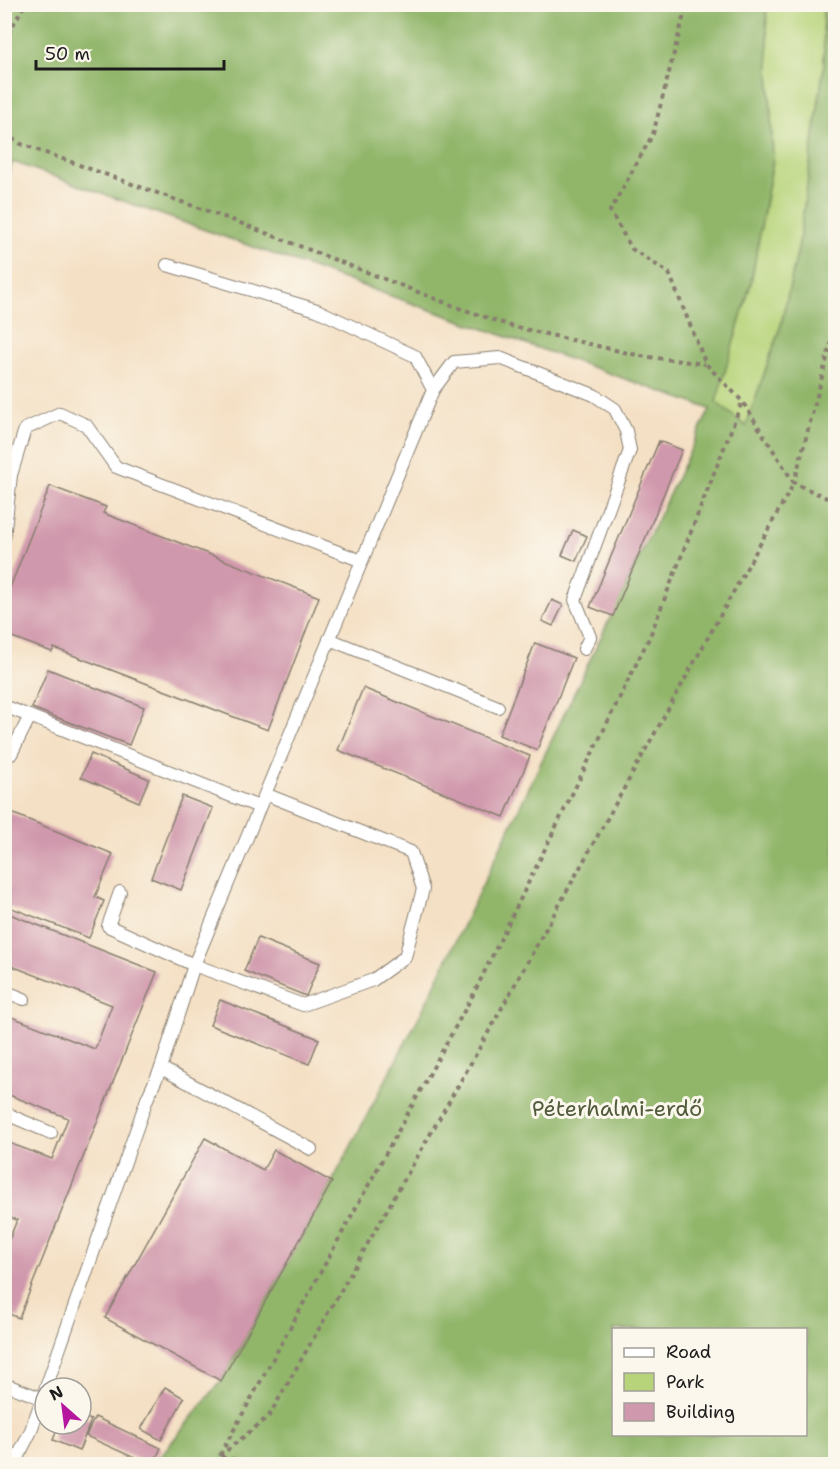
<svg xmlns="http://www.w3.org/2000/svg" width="840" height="1469" font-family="'Shantell Sans',sans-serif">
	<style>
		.green { fill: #b7d47a; stroke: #6a784b; stroke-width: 1.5 }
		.forest { fill: #91b66a; stroke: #566943; stroke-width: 1.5; fill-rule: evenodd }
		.building { fill: #d098ac }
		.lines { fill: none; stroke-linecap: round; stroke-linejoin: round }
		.service-casing { stroke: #887e70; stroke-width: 14 }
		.tertiary-casing { stroke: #887e70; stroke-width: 32 }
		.path { stroke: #887e70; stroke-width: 4; stroke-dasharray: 4.5 4.5; stroke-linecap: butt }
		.service { stroke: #fff; stroke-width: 12 }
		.tertiary { stroke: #fff; stroke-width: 30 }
		.labels { text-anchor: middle; stroke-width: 6; stroke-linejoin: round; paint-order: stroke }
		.park-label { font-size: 22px; fill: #525c3d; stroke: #fbf7ec }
	</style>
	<rect width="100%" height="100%" fill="#fbf7ec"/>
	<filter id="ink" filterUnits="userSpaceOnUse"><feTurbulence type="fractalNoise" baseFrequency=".0167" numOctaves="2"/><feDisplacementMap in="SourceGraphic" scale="12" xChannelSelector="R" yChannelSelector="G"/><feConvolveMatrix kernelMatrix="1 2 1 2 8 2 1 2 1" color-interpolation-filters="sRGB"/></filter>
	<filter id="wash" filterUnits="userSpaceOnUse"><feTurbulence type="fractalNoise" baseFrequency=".008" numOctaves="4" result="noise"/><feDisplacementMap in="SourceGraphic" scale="24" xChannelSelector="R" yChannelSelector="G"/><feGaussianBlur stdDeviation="1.35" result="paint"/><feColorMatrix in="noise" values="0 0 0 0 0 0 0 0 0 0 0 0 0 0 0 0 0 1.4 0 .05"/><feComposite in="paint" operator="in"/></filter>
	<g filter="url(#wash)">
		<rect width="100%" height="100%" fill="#f4e0c4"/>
		<!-- green -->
		<path class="green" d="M766,5H823L824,65L798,249L781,325L746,426L715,402L751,283L773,160Z"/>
		<!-- forest -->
		<path class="forest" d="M5,5H766L773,160L751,283L716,402L746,426L781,325L798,249L824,65L823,5H835V1464H154L221,1381L332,1182L424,1007L710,409L13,162L5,181ZM614,1330H806V1434H614Z"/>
		<g id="blocks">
			<!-- building -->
			<path class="building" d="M659,441L682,450L613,616L590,607Z
				M50,486L106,507L103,513L319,597L268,730L54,648L52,652L4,634V603Z
				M573,530L587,536L576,561L562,555Z
				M552,600L563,605L553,626L542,621Z
				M535,643L574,658L537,750L499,735Z
				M48,669L144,707L129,745L32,708Z
				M363,688L530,756L504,817L338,750Z
				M91,754L149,779L139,802L81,777Z
				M182,796L213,808L181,890L151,878Z
				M4,810L113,854L95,897L104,901L89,938L4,905Z
				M7,913L157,972L19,1318L4,1312V1252L17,1220L4,1215V1141L52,1159L68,1118L4,1093V1014L95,1049L112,1005L4,963V919Z
				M258,938L320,963L306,996L244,971Z
				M220,1000L319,1039L309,1064L210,1025Z
				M205,1138L263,1170L274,1150L332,1182L221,1381L105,1318Z
				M165,1387L184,1398L161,1440L141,1429Z
				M81,1416L91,1420L79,1451L53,1440L59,1424H81Z
				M95,1417L161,1448L153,1464H148L86,1436Z"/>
		</g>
	</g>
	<g filter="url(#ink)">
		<use href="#blocks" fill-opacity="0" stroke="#887e70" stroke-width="1.5"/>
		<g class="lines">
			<!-- service casing -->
			<g class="service-casing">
				<path id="service" d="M167,265L317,310L415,356L433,390
					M4,538L11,475L25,429L60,413L86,425L116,467L362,561
					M329,639L498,707
					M4,706L259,807
					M4,756L11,754L30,716
					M120,892L108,926L194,965L303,1005L373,980L405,957L423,889L411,852L265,794
					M4,991L24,999
					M161,1068L311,1149
					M4,1113L51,1133
					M4,1384L41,1398
					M14,1464L30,1433L147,1099L161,1068L194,965L433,390L454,362L500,358L594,395L615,409L626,431L630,450L575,600L590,637L584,649"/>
			</g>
			<!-- tertiary casing -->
			<g class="tertiary-casing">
				<path id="tertiary" d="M4,1462L10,1464"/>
			</g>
			<!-- path -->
			<path class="path" d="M4,41L25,4
				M4,134L21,144L235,221L459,308L511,326L641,356L705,364
				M836,314L832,339L794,483L836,502
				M215,1464L219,1457L269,1416L479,1049L794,483L742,401L706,364L669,273L632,249L610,211L653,134L686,7L682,4
				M252,1464L239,1460L219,1457L474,993L650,636L742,402"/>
			<!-- service -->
			<use href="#service" class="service"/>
			<!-- tertiary -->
			<use href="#tertiary" class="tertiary"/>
		</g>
	</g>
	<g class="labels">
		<!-- park labels -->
		<g class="park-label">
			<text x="617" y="1116">Péterhalmi-erdő</text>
		</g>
	</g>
	<!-- margin -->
	<rect width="840" height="1469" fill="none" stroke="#fbf7ec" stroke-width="24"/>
	<!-- legend -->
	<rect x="612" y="1328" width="195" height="108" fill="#fbf7ec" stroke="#a29f99" stroke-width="1.5"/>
	<rect x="624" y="1348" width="30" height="9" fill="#ffffff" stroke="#a29f99" stroke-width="1.5"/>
	<text x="666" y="1358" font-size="18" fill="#1c1c1c">Road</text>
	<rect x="624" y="1373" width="30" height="18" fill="#b7d47a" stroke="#a29f99" stroke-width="1.5"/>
	<text x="666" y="1388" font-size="18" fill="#1c1c1c">Park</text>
	<rect x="624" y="1403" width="30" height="18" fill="#d098ac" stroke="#a29f99" stroke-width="1.5"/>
	<text x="666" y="1418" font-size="18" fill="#1c1c1c">Building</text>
	<!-- north arrow -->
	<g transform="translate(63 1406) rotate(332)"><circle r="28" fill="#fbf7ec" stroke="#a29f99" stroke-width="1.5"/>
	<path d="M0-4.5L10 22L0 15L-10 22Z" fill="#b5179e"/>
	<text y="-9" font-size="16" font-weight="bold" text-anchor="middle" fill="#1c1c1c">N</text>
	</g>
	<!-- scale -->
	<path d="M36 60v9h188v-9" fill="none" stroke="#1c1c1c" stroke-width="3"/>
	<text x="45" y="60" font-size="18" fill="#1c1c1c" stroke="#fbf7ec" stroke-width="4.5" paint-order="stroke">50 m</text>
</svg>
